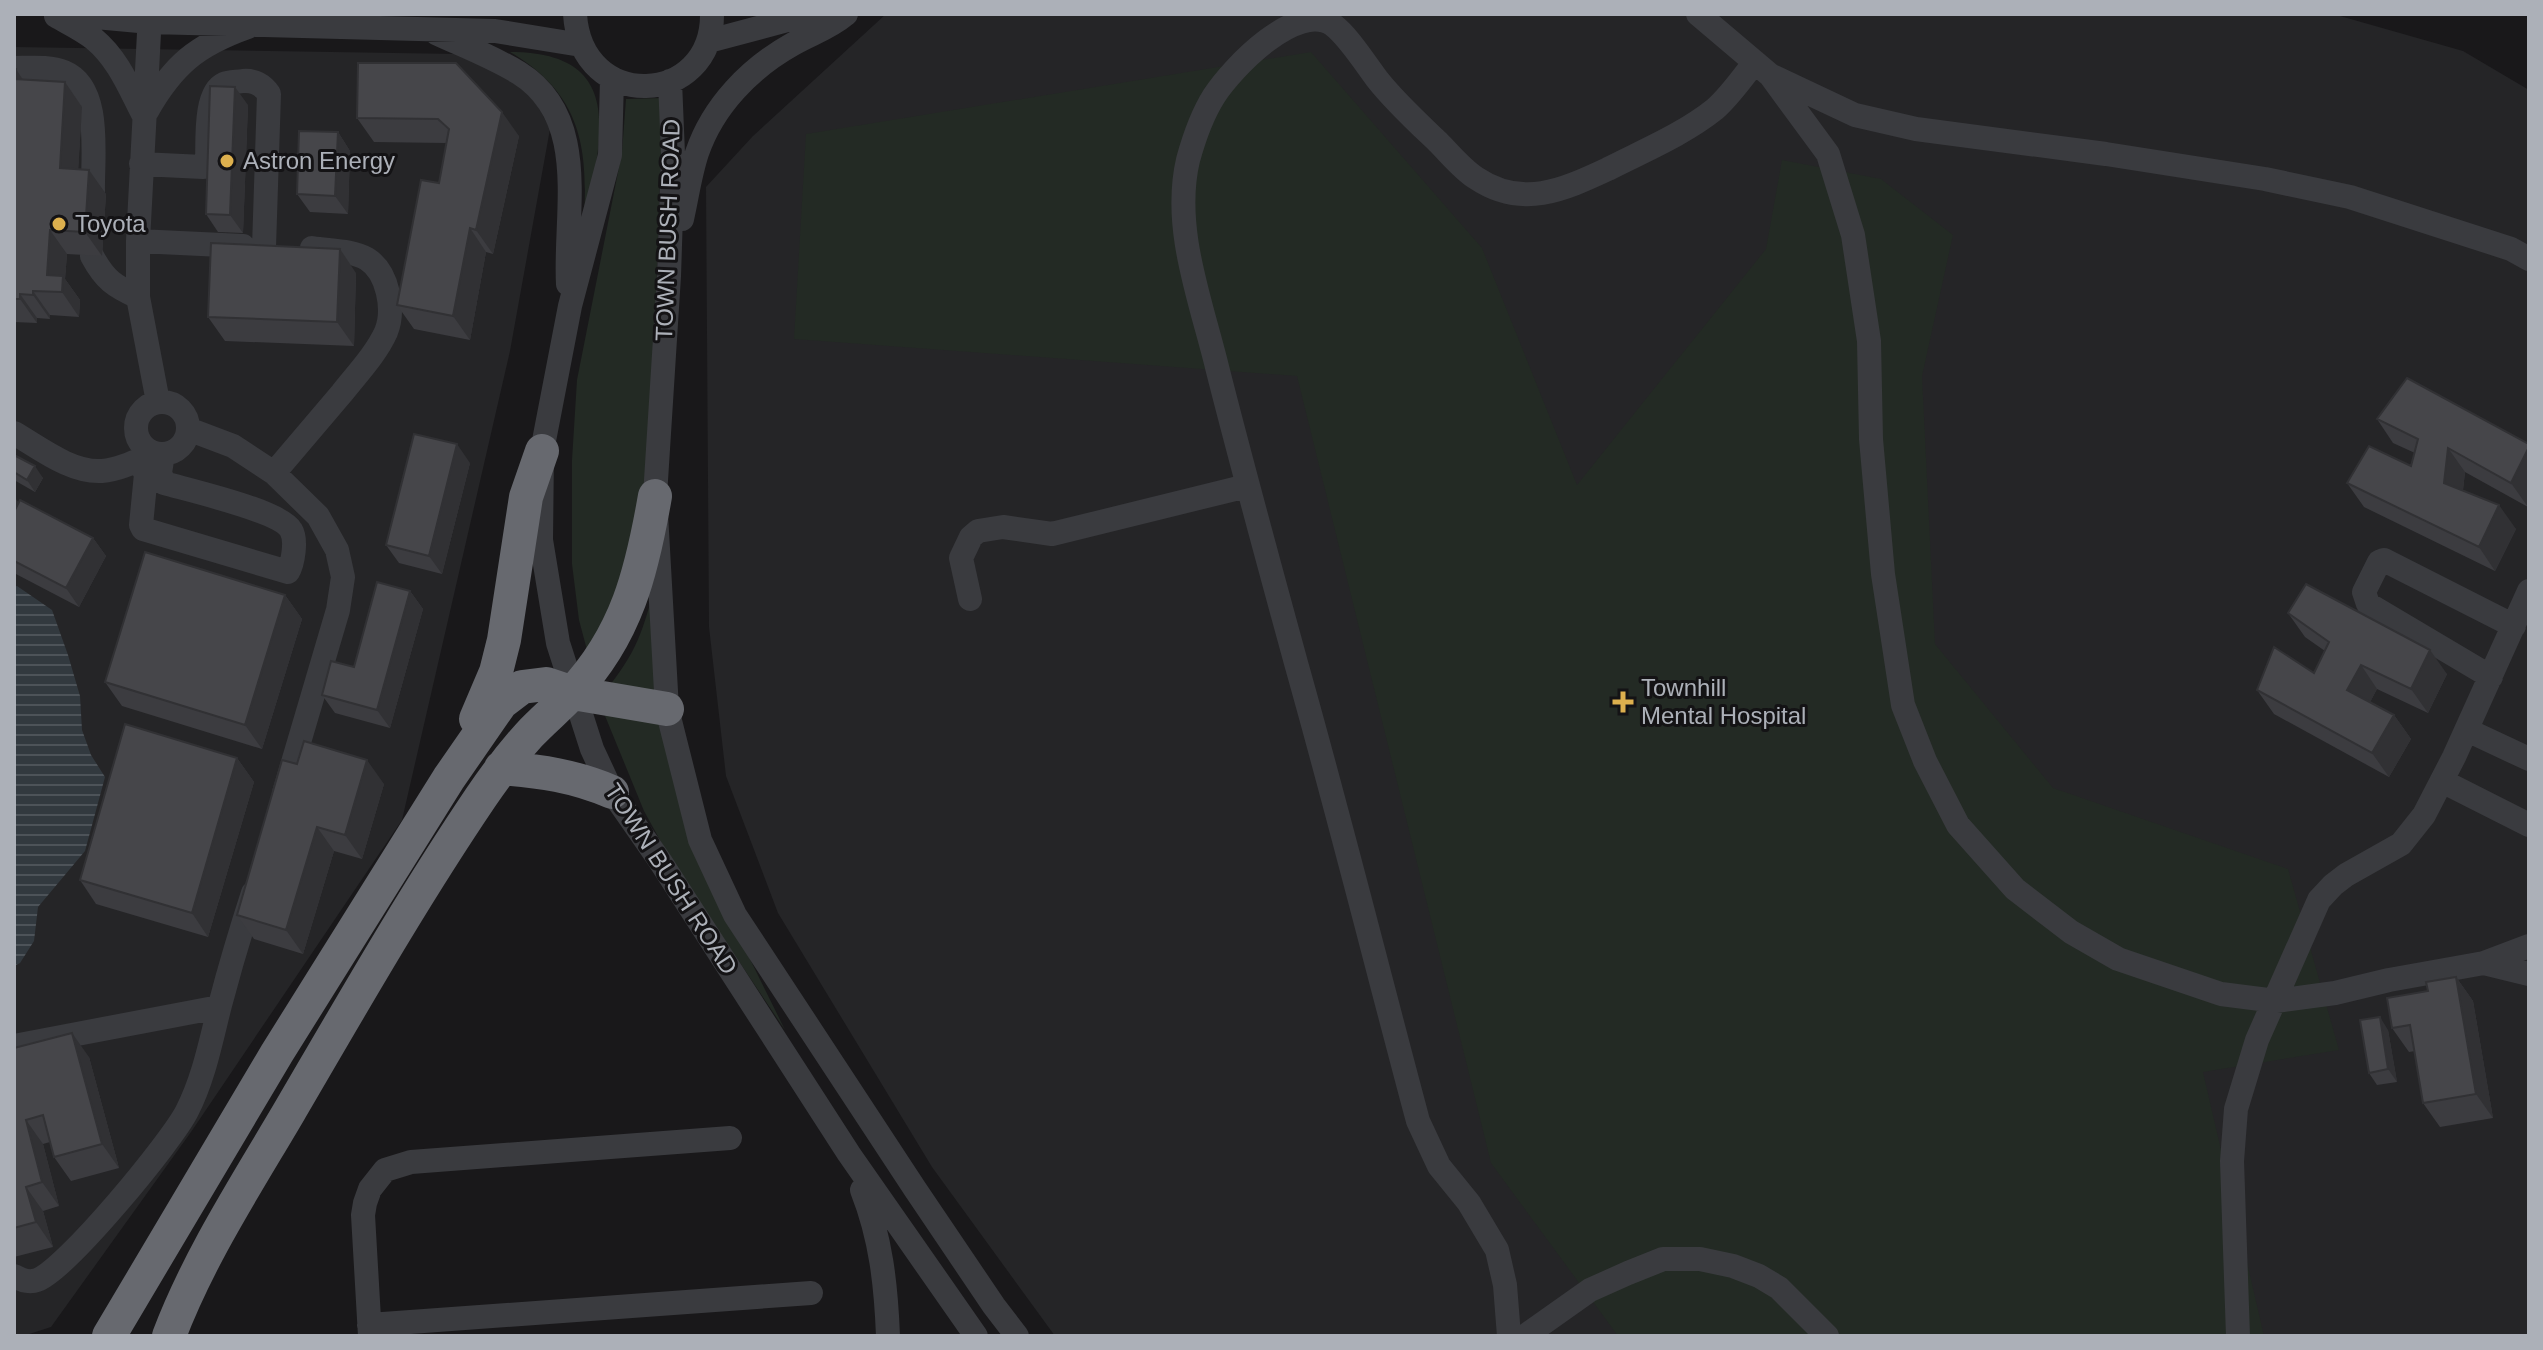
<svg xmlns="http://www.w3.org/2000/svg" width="2543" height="1350" font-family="Arial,sans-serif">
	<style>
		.built { fill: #252527 }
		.grass { fill: #232a24 }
		.water { fill: url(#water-rules) }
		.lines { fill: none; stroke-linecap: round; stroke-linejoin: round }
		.minor { stroke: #3a3b3f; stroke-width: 24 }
		.highway { stroke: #67696f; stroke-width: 34 }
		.wall { fill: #3c3c40 }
		.shaded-wall { fill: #313134 }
		.building { fill: #46464a; stroke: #313134; stroke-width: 2 }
		.poi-dot { fill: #ddb04e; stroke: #141315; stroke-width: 3 }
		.labels { text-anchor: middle; stroke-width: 6; stroke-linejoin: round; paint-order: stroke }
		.poi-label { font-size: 24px; fill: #acb0b8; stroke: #141315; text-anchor: start }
		.street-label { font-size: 24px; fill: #acb0b8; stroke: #141315 }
	</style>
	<defs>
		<pattern id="water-rules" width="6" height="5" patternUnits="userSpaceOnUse" patternTransform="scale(2)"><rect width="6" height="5" fill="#32393f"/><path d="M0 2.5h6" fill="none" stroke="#4d5359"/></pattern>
	</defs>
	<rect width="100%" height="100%" fill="#19181a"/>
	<!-- built -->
	<path class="built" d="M886,14H2333L2463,51L2529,90V1336H1055L932,1167L778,913L726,776L709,627L706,187L753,136Z
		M14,47L458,54L504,74L535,100L550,129L510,351L402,820L191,1132L51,1327L23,1336H14Z"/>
	<!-- grass -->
	<path class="grass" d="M510,52C635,52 597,150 583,233C589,153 585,96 510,52Z
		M1311,52L1482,248L1577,485L1766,249L1782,160L1881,179L1953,235L1922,376L1935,644L2053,788L2288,869L2339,1050L2203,1072L2264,1336H1618L1491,1163L1297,376L794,339L806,134Z
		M663,98L657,265L655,403L643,556L591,665L579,620L572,564V460L577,380L622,152L626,99Z
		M657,577L661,691L610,685C640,647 645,623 657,577Z
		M601,706L657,717L748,955L785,1030L671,860L644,811Z"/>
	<!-- water -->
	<path class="water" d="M17,586L52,610L68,655L80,696L82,730L91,755L105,777L85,851L38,907L34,941L20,963L14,966V587Z"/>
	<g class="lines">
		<!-- minor -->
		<path class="minor" d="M63,14L150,22L495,31L581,45
			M150,14L138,241V297L158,402
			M575,14C581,113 713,107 712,14
			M1698,14L1770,75L1855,115L1916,129L2106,154L2265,179L2350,197L2511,249L2529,259
			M56,16C68,23 83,30 94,39C118,59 129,87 143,114
			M436,33C464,46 493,57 519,73C591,118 564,214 568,284
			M709,41L810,14
			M14,68C29,68 50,66 64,72C103,88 92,158 93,193
			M1770,75L1828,154L1853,235L1869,341L1871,439L1883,574L1903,705L1925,761L1958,825L2015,889L2071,932L2118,959L2221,994L2276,1001L2335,993L2389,980L2484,963L2529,974
			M612,79L610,155L570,306L542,451L541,540L558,643L592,749L612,792L660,861L849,1154L976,1336
			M670,81L673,154L669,276L655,496L667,709L700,840L735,915L915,1189L994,1306L1017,1336
			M147,111C173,65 197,45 248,27
			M141,164L203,167L207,162C208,142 204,93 224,84C229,82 237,82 243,81C254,80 263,85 269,94L264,247
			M682,219C687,197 690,174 697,153C713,106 750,68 793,44C812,33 828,29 846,14
			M138,241L243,246
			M92,256C105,280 114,286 138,297
			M136 428a26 26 0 1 1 52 0a26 26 0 1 1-52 0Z
			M188,429L233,446L274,473L318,516L337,550L343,577L338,610L284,793
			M14,433C40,448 71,473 102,471C119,470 136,461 151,454
			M138,460L146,474L141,525L143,529L288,572C293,563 297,540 291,530C281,511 188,490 164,483L160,473L163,454
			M274,473C297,446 319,420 342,393C357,374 376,354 386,332C395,310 388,272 367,259C351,250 330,251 312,248
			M970,599L961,558L971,537L978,531L1003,527L1052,534L1247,486
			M2491,677L2368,604L2364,592L2379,562L2384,560L2514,626
			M2467,730L2529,759
			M2442,781L2529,825
			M2484,963L2529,946
			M14,1046L219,1007
			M862,1190C881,1238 886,1285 888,1336
			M14,1276C21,1280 29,1283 37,1280C66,1270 172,1141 187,1111C204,1078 211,1040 220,1005C230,967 241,930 253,893
			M369,1325L811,1293
			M370,1336L363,1215L365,1203L370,1189L385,1170L411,1162L730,1138
			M1509,1336L1505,1285L1497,1250L1469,1203L1439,1166L1418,1121C1377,968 1339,815 1296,663C1269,564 1242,466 1217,367C1201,301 1172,228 1188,160C1194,138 1202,115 1214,96C1232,68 1297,0 1333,25C1348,36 1365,63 1377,79C1395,102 1417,122 1438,142C1450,154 1462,169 1476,178C1522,209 1563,190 1608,169C1643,151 1684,134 1715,109C1730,96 1742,78 1755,62
			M1525,1336L1590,1290L1628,1273L1663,1259H1700L1733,1266L1759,1276L1779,1288L1827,1336
			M2238,1336L2232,1161L2236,1109L2257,1040L2319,900L2333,885L2346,875L2401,844L2424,815L2454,757L2529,591"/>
		<!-- highway -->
		<path class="highway" d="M476,719L496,672L504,640L526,497L542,451
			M501,768C540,771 575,776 612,792
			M109,1336L277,1053L449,778L501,703L522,687L546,684L573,693L667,709
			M169,1336C199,1257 246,1185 289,1112C351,1006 412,899 481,797C496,775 511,755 529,735C543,720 558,708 572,693C627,635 642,571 655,496"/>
	</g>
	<!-- wall -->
	<path class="wall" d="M358,63L519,136L493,254L486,252L470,340L414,329L397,305L439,183L446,143L374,142L357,118Z
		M14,69L23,80L65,82L82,107L78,169L106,194L102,256L67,254L65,279L80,300L79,317L50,315V319L37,318V323L14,322Z
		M248,105L243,233L218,232L206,214Z
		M338,132L350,151L348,214L310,212L297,194Z
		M356,273L354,346L225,341L208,317Z
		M2377,419L2529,444L2528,507L2465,472L2463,490L2516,529L2495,571L2364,507L2347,483L2411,466L2415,453L2393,443Z
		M14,455L43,478L35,492L14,480Z
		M470,463L442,574L399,563L386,545Z
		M14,498L19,503L93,538L106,556L79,607L14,573Z
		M410,591L423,609L390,728L335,713L322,695L354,667Z
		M285,595L302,619L262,749L122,706L105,682Z
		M2288,613L2447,674L2428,713L2377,689L2370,702L2394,715L2411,739L2389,777L2274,714L2257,690L2314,673L2325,651L2305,637Z
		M237,758L254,782L208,937L96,904L80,880Z
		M297,764L384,784L362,859L334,851L303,954L254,939L237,915Z
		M2456,977L2473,1001L2493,1118L2440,1127L2423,1103L2415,1051L2409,1052L2392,1028L2428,991Z
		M2388,1030L2397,1082L2377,1085L2369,1073Z
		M14,1048L89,1057L119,1168L71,1181L54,1157L50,1142L43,1144L59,1206L43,1211L53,1247L14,1257Z"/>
	<!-- shaded-wall -->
	<path class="shaded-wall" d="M16,69L32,94L15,79Z
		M65,82L82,107L77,192L60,168Z
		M235,87L248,105L243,233L230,215Z
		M502,112L519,136L493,254L476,230Z
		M338,132L350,151L348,214L335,196Z
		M89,170L106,194L102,256L85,232Z
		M470,228L486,252L470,340L453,316Z
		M50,230L67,254L65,279L80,300L79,317L62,292L47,275Z
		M340,249L356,273L354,346L337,322Z
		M33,291L50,315V319L33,295Z
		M20,294L37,318V323L20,299Z
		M457,444L470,463L442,574L429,556Z
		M2529,447V505L2528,507L2511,483Z
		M2448,448L2465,472L2461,507L2444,483Z
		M35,466L43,478L35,492L27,480Z
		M16,499L24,511L14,527V503Z
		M2499,505L2516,529L2495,571L2479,547Z
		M93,538L106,556L79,607L66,588Z
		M410,591L423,609L390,728L377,710Z
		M285,595L302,619L262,749L245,725Z
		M2430,650L2447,674L2428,713L2411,689Z
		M2361,665L2377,689L2364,714L2347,690Z
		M2394,715L2411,739L2389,777L2372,753Z
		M237,758L254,782L208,937L192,913Z
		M367,760L384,784L362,859L345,835Z
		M317,827L334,851L303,954L286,930Z
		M2456,977L2473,1001L2493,1118L2476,1094Z
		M2380,1017L2388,1030L2397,1082L2388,1069Z
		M72,1033L89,1057L119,1168L102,1144Z
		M26,1120L43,1144L59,1206L42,1182Z
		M26,1187L43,1211L53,1247L36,1222Z"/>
	<!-- building -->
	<path class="building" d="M358,63H456L502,112L476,230L470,228L453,316L397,305L421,180L439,183L449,129L438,119L357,118Z
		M14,69H16L15,79L65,82L60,168L89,170L85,232L50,230L47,275L63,276L62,292L33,291V295L20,294V299H14Z
		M210,86L235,87L230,215L206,214Z
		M299,131L338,132L335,196L297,194Z
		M211,243L340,249L337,322L208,317Z
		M2407,378L2529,444V447L2511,483L2448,448L2444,483L2499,505L2479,547L2347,483L2369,446L2411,466L2418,439L2377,419Z
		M414,434L457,444L429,556L386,545Z
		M14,455L35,466L27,480L14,472Z
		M20,500L93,538L66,588L14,561V512Z
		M145,552L285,595L245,725L105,682Z
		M377,582L410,591L377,710L322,695L331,661L354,667Z
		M2306,584L2430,650L2411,689L2361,665L2347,690L2394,715L2372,753L2257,690L2274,647L2314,673L2329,642L2288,613Z
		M125,724L237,758L192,913L80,880Z
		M304,741L367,760L345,835L317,827L286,930L237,915L282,760L297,764Z
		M2456,977L2476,1094L2423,1103L2410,1025L2392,1028L2387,998L2428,991L2426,982Z
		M2380,1017L2388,1069L2369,1073L2360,1020Z
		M72,1033L102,1144L54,1157L43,1115L26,1120L42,1182L26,1187L36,1222L14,1228V1048Z"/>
	<!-- markers -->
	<g class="poi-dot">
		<circle cx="227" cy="161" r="8"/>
		<circle cx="59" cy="224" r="8"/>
		<path d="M1619 690h8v8h8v8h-8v8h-8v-8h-8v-8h8z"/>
	</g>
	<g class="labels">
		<!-- poi labels -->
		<g class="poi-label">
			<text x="243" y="169">Astron Energy</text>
			<text x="75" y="232">Toyota</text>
			<text x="1641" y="696">Townhill<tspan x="1641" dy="28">Mental Hospital</tspan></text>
		</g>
		<!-- street labels -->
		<g class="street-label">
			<text transform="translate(668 230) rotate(-88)" y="8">TOWN BUSH ROAD</text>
			<text transform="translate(671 879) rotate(57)" y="8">TOWN BUSH ROAD</text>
		</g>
	</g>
	<!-- border -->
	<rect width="2543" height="1350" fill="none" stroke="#acb0b8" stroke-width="32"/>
</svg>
